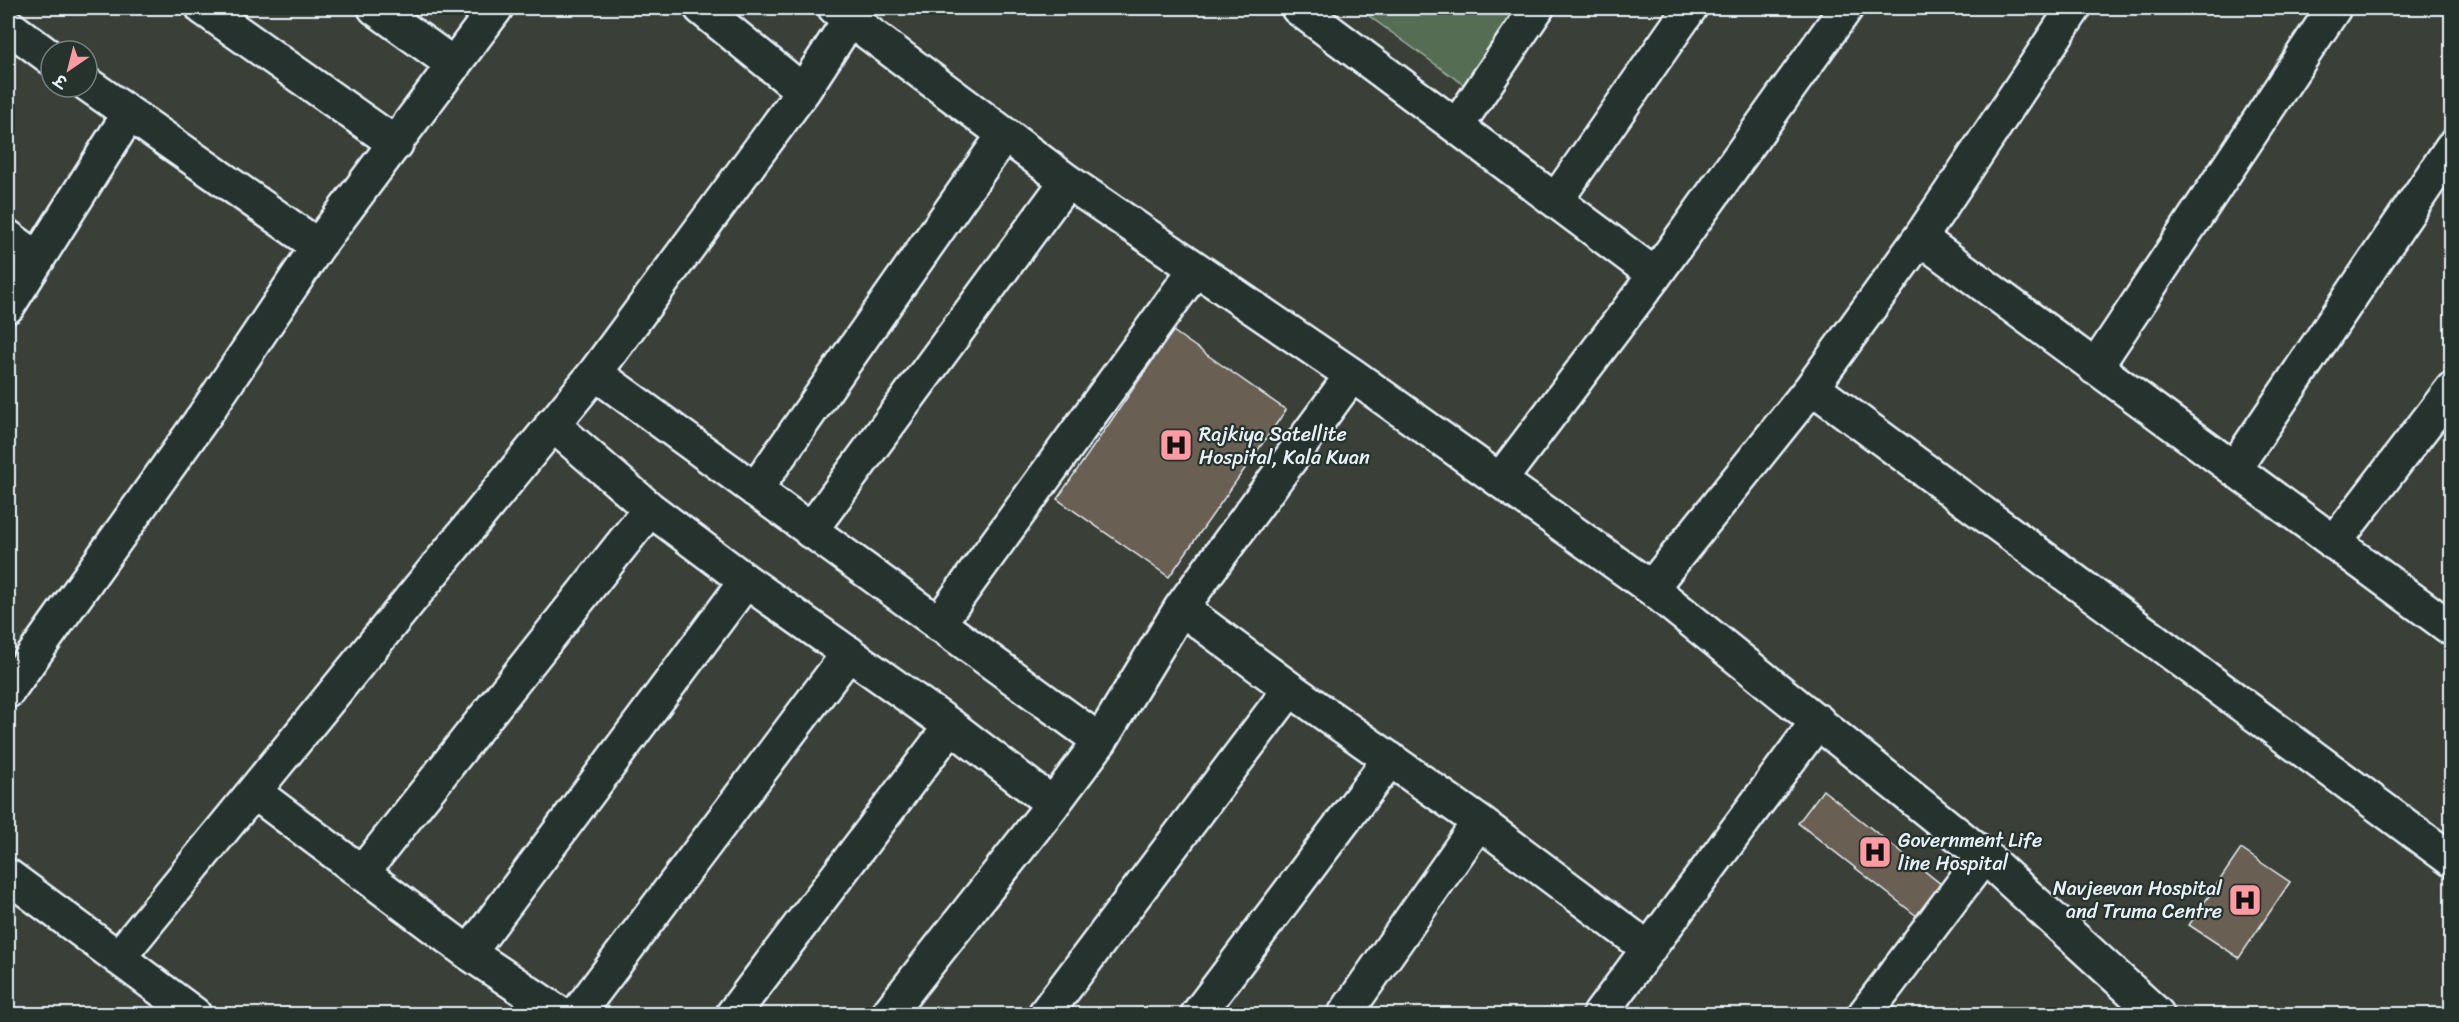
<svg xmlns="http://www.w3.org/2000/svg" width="2459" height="1022" font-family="Sriracha,'Playpen Sans Deva',sans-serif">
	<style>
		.green { fill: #546d52; stroke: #9eafa5; stroke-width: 1.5 }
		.building { fill: #696052; stroke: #e8f1f8; stroke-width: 1.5 }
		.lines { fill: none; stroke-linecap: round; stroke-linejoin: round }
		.minor-casing { stroke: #e8f1f8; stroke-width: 38 }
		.minor { stroke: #26332d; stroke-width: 33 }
		.labels { text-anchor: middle; stroke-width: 4.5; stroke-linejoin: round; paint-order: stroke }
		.poi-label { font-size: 20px; fill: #e8f1f8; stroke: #26332d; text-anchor: start }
	</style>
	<rect width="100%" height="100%" fill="#3a4038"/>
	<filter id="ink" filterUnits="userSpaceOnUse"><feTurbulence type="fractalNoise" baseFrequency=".0167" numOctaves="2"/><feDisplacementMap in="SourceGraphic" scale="12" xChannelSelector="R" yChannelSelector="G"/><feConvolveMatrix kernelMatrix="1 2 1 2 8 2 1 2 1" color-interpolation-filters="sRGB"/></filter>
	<g filter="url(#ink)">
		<!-- green -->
		<path class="green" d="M1358,8H1527L1468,88Z"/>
		<!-- building -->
		<path class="building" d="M1173,331L1286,410L1169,577L1057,499Z
			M1823,790L1942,885L1918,917L1798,823Z
			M2241,849L2290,882L2239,958L2189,925Z"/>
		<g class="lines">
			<!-- minor casing -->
			<g class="minor-casing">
				<path id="minor" d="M203,8L396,144
					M375,8L454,65
					M701,8L803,91
					M835,8L1067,181L1352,375L1651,588L1984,856L2157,1014
					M1298,8L1655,275
					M8,26L51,58
					M87,84L318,246
					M1457,126L1537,8
					M1556,200L1690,8
					M8,237L38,259
					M1920,238L2452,629
					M8,306L129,114
					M2095,368L2334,8
					M595,373L1100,741
					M1812,387L2452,860
					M552,424L650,509L746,581L951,726L1053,804
					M2234,469L2452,147
					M1500,480L1655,275L1846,8
					M755,490L1004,135
					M810,531L1067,181
					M2334,543L2452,389
					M1651,588L1812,387L1920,238L2074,8
					M1181,608L1290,689L1479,822L1345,1014
					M938,624L1195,270
					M8,691L204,416L318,246L496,8
					M254,792L469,953L560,1014
					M1479,822L1649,949
					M362,873L650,509
					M8,876L194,1014
					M469,953L746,581
					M118,958L595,373L803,91L850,19
					M577,1014L849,653
					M733,1014L951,726
					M888,1014L1053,804L1100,741L1181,608L1352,375
					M1045,1014L1290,689
					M1198,1014L1390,759
					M1600,1014L1818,721
					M1865,1014L1984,856"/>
			</g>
			<!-- minor -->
			<use href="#minor" class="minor"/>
		</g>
	</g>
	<!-- icons -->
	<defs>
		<g id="hospital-square" transform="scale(1.725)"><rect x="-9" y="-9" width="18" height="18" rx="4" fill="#ff9aa2" stroke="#26332d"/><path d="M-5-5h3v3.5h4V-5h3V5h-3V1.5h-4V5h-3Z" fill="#111"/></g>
	</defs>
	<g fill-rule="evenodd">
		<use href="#hospital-square" x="1176" y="445"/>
		<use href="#hospital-square" x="1875" y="852"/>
		<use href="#hospital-square" x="2245" y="900"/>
	</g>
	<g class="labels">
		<!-- poi labels -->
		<g class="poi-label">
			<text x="1199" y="441">Rajkiya Satellite<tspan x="1199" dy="23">Hospital, Kala Kuan</tspan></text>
			<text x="1898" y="847">Government Life<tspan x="1898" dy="23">line Hospital</tspan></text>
			<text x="2222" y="895" text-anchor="end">Navjeevan Hospital<tspan x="2222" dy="23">and Truma Centre</tspan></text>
		</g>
	</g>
	<!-- margin -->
	<rect width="2459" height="1022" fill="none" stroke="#26332d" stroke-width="30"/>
	<rect x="15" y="15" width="2429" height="992" fill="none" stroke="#e8f1f8" stroke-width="2" filter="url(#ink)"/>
	<!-- north arrow -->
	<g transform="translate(69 69) rotate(215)"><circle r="28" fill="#26332d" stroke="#747f7e" stroke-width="1.5"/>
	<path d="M0-4.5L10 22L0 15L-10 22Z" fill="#ff9aa2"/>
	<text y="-9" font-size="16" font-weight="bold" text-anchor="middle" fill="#e8f1f8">उ</text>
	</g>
</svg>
